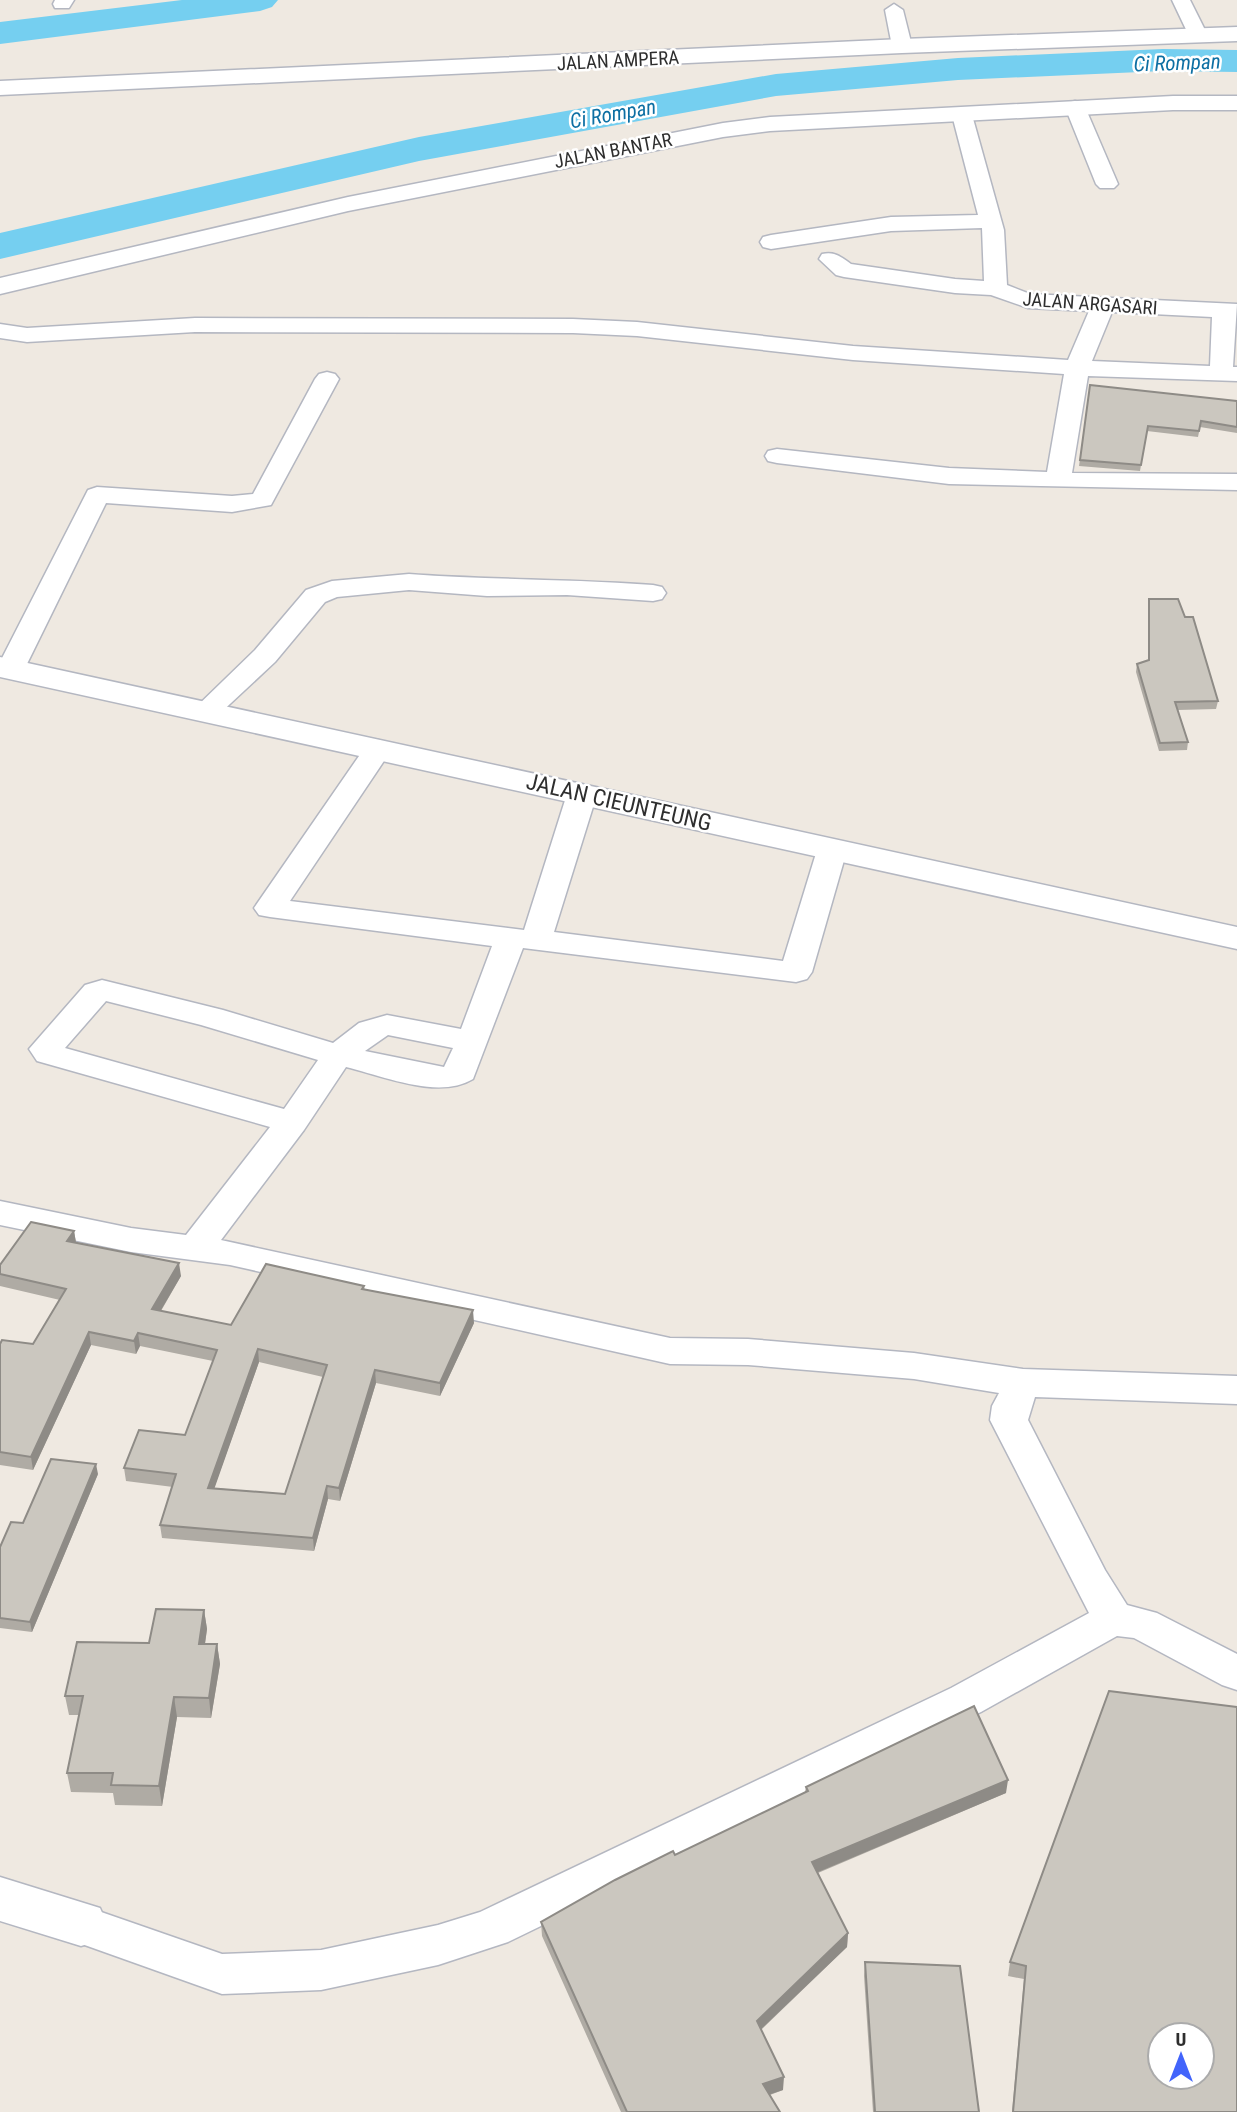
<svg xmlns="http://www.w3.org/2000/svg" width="1237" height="2112" font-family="'Roboto Condensed',sans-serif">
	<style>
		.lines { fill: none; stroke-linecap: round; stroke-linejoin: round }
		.river { fill: #75cff0; fill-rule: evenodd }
		.minor-casing { stroke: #b4b7c1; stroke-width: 3 }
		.tertiary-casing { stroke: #b4b7c1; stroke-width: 3 }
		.minor { fill: #fff; fill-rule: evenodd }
		.tertiary { fill: #fff; fill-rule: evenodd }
		.wall { fill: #afaba4; fill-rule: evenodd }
		.shaded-wall { fill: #8e8b86 }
		.building { fill: #cbc7bf; stroke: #8e8b86; stroke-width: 2; fill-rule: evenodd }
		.labels { text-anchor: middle; stroke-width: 5; stroke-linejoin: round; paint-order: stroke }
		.far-street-label { font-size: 19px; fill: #2e2e2e; stroke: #fff }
		.far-water-label { font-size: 21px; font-style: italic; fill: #0d6fa3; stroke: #fff }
		.street-label { font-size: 23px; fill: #2e2e2e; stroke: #fff }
	</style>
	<rect width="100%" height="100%" fill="#efe9e1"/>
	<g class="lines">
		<!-- river -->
		<path class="river" d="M182,0H278L272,7L260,11L0,44V22Z
			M1163,49L1237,50V72L1163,71L958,80L776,96L419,161L0,259V233L419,137L776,74L958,58Z"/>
		<!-- minor casing -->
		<g class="minor-casing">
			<path id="minor" d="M55,0H74L69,8H55L53,4Z
				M1172,0H1190L1208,36L1205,40H1191Z
				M894,4L903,10L912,46L902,52L892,46L885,10Z
				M1075,101L1082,103L1085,107L1118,184L1114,188H1100L1096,184L1065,107L1068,103Z
				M962,109L969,111L972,115L1004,230L1007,285L1030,294L1237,304L1233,367H1237V381L1088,376L1072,473L1237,474V490L949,484L777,463L768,461L765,456L768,451L777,449L949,468L1047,472L1064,374L853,360L637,336L573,333L195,332L27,342L0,338V324L27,328L195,318L573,319L637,322L853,346L1068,360L1089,311L1028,308L991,295L955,293L844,277L836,275L819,259L822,254C835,251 841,257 851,264L955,279L984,281L982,228L891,231L771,249L763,247L760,242L763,237L771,235L891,217L978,215L952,115L955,111ZM1112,312L1212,317L1210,366L1092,361Z
				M327,372L335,374L339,379L271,505L232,512L106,503L24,670L20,676L10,678L0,676V662L88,490L97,487L232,496L253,494L315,379L319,374Z
				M409,574C490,580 572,579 653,585L662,587L666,593L662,599L653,601L567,595L487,596L409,590L337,597L325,602L275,662L216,717L206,720L196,717L192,711L255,650L306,590L332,581Z
				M378,740L388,743L392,749L290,901L524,930L567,794L572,788L582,785L592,788L597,794L554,932L783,961L817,850L821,844L832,841L843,844L847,850L812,972L807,979L796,982L523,948L473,1079C439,1100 383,1076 346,1067L304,1130L221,1240L670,1338L748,1339L914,1353L1023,1369L1237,1376V1404L1035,1397L1028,1420L1105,1570L1127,1605L1157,1613L1237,1654V1690L1222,1685L1134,1638L1117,1636L981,1712L508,1942L438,1965L321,1990L222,1994L65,1938L58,1924L65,1910L81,1905L222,1954L321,1950L438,1925L480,1912L951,1688L1089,1613L990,1420L992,1406L999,1393L914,1379L748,1365L670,1364L230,1265L131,1252L0,1225V1201L131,1228L186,1235L270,1127L37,1061L29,1049L85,985L102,980L223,1010L333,1043L359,1023L387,1015L461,1029L492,946L270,917L259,915L254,908L368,743ZM106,1001L201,1025L318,1060L284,1109L65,1048ZM388,1035L453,1048L444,1067L365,1051Z"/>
		</g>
		<!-- tertiary casing -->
		<g class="tertiary-casing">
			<path id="tertiary" d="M1237,27V41L902,53L0,95V81L902,39Z
				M1173,96H1237V110H1173L770,131L723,137L348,211L0,294V278L348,197L723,123L770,117Z
				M0,657L1237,927V949L0,677Z
				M0,1877L100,1908L107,1924L100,1940L81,1946L0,1921Z"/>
		</g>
		<!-- minor -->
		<use href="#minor" class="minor"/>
		<!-- tertiary -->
		<use href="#tertiary" class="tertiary"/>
	</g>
	<!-- wall -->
	<path class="wall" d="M1090,385L1237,401V433L1200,427L1198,437L1147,431L1140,471L1079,466Z
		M1149,599L1218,701L1216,709L1178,710L1188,742L1187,750L1159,751L1136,672L1137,664L1148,661Z
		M74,1231L76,1242L181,1276L161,1311L231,1325L364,1286L365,1290L474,1323L440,1396L376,1383L340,1501L328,1499L314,1551L162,1538L160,1525L173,1487L126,1481L124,1468L185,1435L213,1361L140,1346L136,1354L91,1345L33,1470L0,1465V1344H33L60,1300L0,1286V1265ZM259,1362L323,1377L285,1494L214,1488Z
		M98,1474L32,1632L0,1628V1547L23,1523Z
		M204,1610L207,1629L205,1644H217L220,1664L211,1718L177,1717L162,1806L115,1805L113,1793L71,1792L67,1773L79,1715H69L65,1696Z
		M1237,1707V2112H1012L1024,1979L1008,1976L1010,1962Z
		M806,1787L1006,1793L818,1873L848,1933L847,1947L761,2030L783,2090L770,2095L780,2112H621L542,1936L541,1922L675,1855L805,1792Z
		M865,1962L979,2112H873L864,1976Z"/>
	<!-- shaded-wall -->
	<path class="shaded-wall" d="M74,1231L76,1243L67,1241Z
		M179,1263L181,1276L154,1322L152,1309Z
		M473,1310L474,1323L440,1396V1383Z
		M89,1332L91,1345L33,1470L31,1457Z
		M138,1333L140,1346L136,1354L134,1341Z
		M258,1349L259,1362L210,1501L208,1488Z
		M375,1370L376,1383L340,1501L339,1488Z
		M96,1464L98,1474L32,1632L30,1622Z
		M327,1486L328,1499L314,1551L313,1538Z
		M204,1610L207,1629L202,1664L199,1644Z
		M217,1644L220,1664L211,1718L209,1698Z
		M174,1697L177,1717L162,1806L159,1786Z
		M1008,1780L1006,1793L811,1875L812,1862Z
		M848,1933L847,1947L756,2034L757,2021Z
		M784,2077L783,2090L762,2097L763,2084Z"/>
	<!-- building -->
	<path class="building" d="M1090,385L1237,401V427L1201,421L1199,431L1148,426L1141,465L1080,460Z
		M1149,599H1178L1185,617H1193L1218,701L1175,702L1188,742L1160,743L1137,664L1149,660Z
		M31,1222L74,1231L67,1241L179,1263L152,1309L231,1325L266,1264L364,1286L362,1289L473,1310L440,1383L375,1370L339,1488L327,1486L313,1538L160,1525L176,1474L124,1468L139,1430L185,1435L217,1350L138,1333L134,1341L89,1332L31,1457L0,1452V1344L2,1340L33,1344L66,1289L0,1274V1265ZM258,1349L327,1365L285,1494L208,1488Z
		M51,1459L96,1464L30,1622L0,1618V1547L11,1522L23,1523Z
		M156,1609L204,1610L199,1644H217L209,1698L174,1697L159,1786L111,1785L113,1773H67L83,1696H65L77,1642L149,1643Z
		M1109,1691L1237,1707V2112H1013L1026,1966L1010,1962ZM1160,2035H1202V2077H1160Z
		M974,1706L1008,1780L812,1862L848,1933L757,2021L784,2077L763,2084L780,2112H627L541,1922L615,1880L673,1851L675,1855L808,1791L806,1787Z
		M865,1962L960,1966L979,2112H875Z"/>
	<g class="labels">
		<!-- far-street labels -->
		<g class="far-street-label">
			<text transform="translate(618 60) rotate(-3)" y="7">JALAN AMPERA</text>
			<text transform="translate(613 150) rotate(-11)" y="7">JALAN BANTAR</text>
			<text transform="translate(1090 303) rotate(4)" y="7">JALAN ARGASARI</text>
		</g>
		<!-- far-water labels -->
		<g class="far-water-label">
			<text transform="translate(1177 63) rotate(-2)" y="7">Ci Rompan</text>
			<text transform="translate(613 114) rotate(-10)" y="7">Ci Rompan</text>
		</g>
		<!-- street labels -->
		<g class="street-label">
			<text transform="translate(619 802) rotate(13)" y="8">JALAN CIEUNTEUNG</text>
		</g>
	</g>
	<!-- north arrow -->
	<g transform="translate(1181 2056)"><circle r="33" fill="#ffffff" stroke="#ababab" stroke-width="2"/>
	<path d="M0-5L12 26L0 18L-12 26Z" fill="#4264fb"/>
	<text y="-10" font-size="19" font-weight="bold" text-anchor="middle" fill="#2e2e2e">U</text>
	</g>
</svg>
